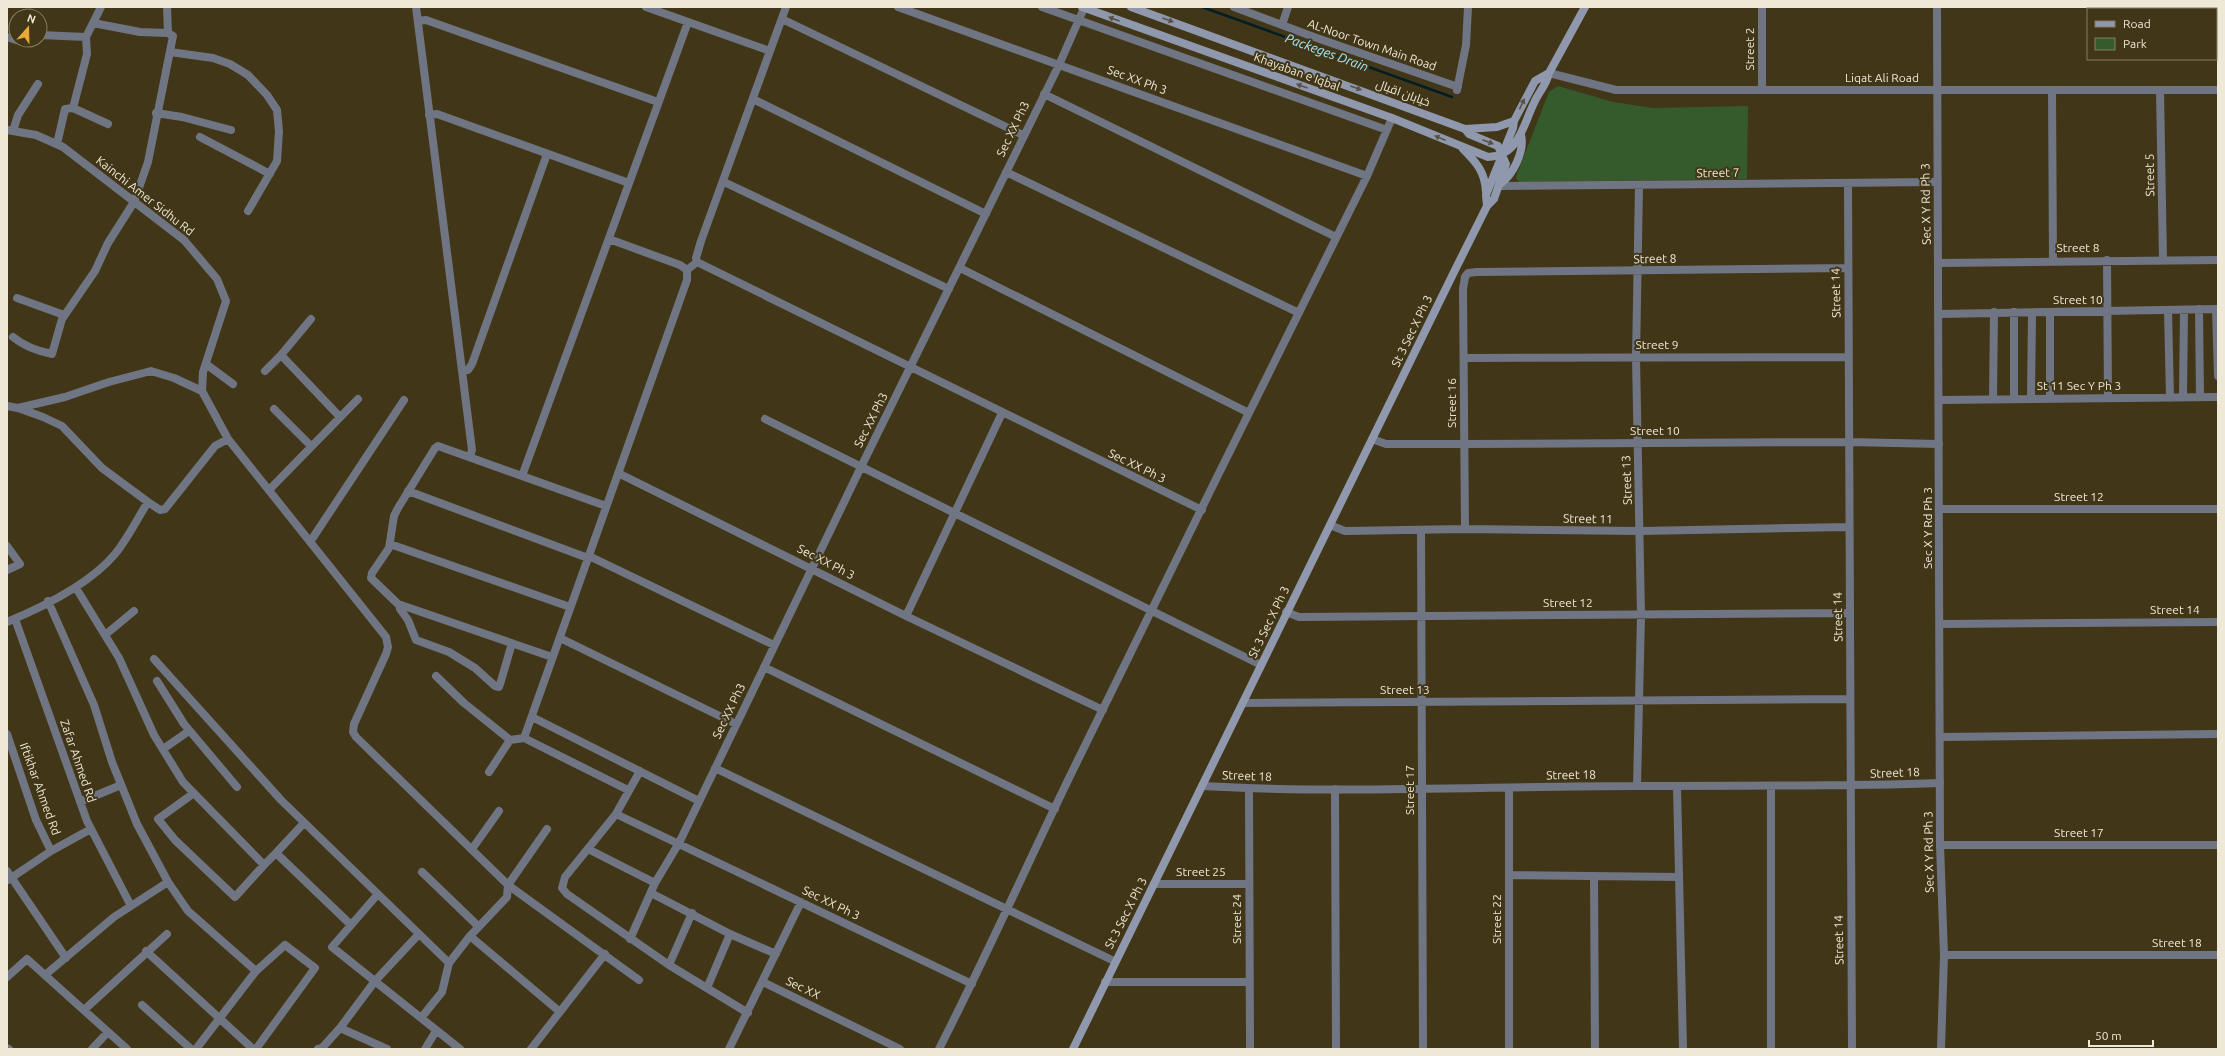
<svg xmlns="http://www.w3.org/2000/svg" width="2225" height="1056" font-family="Ubuntu,Cairo,sans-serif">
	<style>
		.green { fill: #355b2c }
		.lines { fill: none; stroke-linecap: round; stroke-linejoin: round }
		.stream { stroke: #021e24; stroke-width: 2.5 }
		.minor { stroke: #707583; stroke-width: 8 }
		.tertiary { stroke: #707583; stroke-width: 8 }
		.secondary { stroke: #8f98ad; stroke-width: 8 }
		.oneway { fill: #585344 }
		.labels { text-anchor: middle; stroke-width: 4; stroke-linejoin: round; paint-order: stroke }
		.street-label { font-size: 12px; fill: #eee8d6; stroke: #413617 }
		.water-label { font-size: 13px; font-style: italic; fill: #a5e8fa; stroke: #413617 }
	</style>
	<rect width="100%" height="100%" fill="#413617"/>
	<!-- green -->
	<path class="green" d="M1558,86L1613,102L1653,108L1748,106L1747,179L1519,182L1516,178L1517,174L1549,92Z"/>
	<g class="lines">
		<!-- stream -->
		<path class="stream" d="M1202,7L1452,97"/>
		<!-- minor -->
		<path class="minor" d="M416,7L472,450L470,456
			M646,7L770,51
			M898,7L1367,176
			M1042,7L1387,130
			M1234,7L1314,37L1458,87
			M782,19L1023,135
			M418,21L426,20L658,102
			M93,23L140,32L168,33
			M1282,25L1288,7
			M40,35L86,37
			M7,37L16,40
			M18,40L27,42V40
			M170,52L213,58L230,64L248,75L267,95L277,110L279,131L277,161L248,211
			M1457,90L1466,45L1468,7
			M1762,90V7
			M2160,90L2163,260
			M2052,91L2053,261
			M1044,94L1336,237
			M753,99L986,214
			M73,108L108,124
			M156,113L182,117L231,130
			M429,115L437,114L629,183
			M7,130L36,135L63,147L184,240L217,279L226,301L203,372L202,391
			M13,131L18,115L38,84
			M200,137L270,174
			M57,144L65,109L73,108L87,54L86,37L101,7
			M1006,172L1299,313
			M724,182L949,289
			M1848,184L1852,1049
			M1499,186L1937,182
			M609,239L680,265L687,270
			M2107,260L2108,398
			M697,262L1202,510
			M1938,263L2218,260
			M960,268L1249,413
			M1465,277L1468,273L1477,272L1847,268
			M1465,277L1463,289L1465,529
			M17,298L64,315
			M2199,309L2200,397
			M2216,309L2218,376
			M2168,310L2170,398
			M1939,314L2218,309
			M311,319L281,355L340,417
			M13,337C25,347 37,351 52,354L62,319L95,271L108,243L134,202L148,162L173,36L168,33L167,7
			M1465,358L1849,357
			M206,364L233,384
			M463,370H468L472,364L547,154
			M265,371L281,355
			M2183,397L2184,310
			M1993,399L1994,312
			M2014,399V312
			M2031,399L2032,313
			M2050,399V313
			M1940,400L2218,397
			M7,406L18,408L43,417L62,426L102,468L148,502
			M18,408L65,397L109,382L151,371L174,378L202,391L228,439L386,637L388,647L386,654L354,724L353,732L356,737L508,885L639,980
			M274,409L311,446
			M765,419L1261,665
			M1372,439L1386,444H1464L1849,442L1939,444
			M618,473L906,616L1103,710
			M522,476L688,22
			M269,490L358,399
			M408,491L588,558
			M1940,509H2218
			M1330,525L1345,531L1465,529L1641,531L1848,527
			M1421,531L1423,1049
			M310,542L404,400
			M390,544L570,607
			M7,546L20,564L7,570
			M589,556L774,645
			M76,588L119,658L154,735L183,782L264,865L276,853L351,925
			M401,605L400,609L408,620L416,640L449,652L475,668L495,686L499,687L501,681L512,643
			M1286,612L1299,617L1850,613
			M906,616L1002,413
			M15,619L87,821L131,906
			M7,622C43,607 90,584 115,554C128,538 137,519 148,502L160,510L165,509L215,446L228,439
			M1940,624L2218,622
			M105,635L134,611
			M560,638L736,724
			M552,657L398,604L371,578L372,573L389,548L394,516L398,508L435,448L438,446L606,506
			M154,659L281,800L449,963
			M764,667L1055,809
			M436,676L464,703L510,740L524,738L628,790
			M157,681L184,724L237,787
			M1243,703L1850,699
			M532,717L699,801
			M7,734L36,820L51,851
			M1940,737L2218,734
			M524,738L687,280V270L697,262L696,258L701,241L786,7
			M163,749L189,731
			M715,768L1114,961
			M640,771L616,814L565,877L562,888L567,894L669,965L748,1013
			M489,772L510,740
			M1202,786C1346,794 1492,786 1636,786C1738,785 1839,787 1940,783
			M1637,786L1641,615L1636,358L1639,186
			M1677,787L1683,1049
			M1771,787V1049
			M1249,789L1250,1049
			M1335,789L1336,1049
			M194,793L158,819L175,840L235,897L264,865
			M80,802L121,785
			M616,814L972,984
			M1940,845H2218
			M472,849L499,811
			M588,849L655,883
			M276,853L304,823
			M7,871L66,958
			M422,872L478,926
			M1509,875L1679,877
			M1594,876L1595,1049
			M8,880L51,851L91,829
			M168,882L188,911L256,971
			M1154,884H1248
			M651,893L730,934L776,954
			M378,894L332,947L460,1049
			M470,936L560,1012
			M630,939L655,883L679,843L861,467L1059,65L1084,8
			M146,951L253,1049
			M1944,955H2218
			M669,965L692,913
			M45,975L114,917L168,882L137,824L112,762L94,705L48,601
			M7,977L27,959L127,1049
			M763,982L900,1049
			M1105,982H1249
			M707,988L730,934
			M142,1005L191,1049
			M84,1010L167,934
			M421,1018L442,992L449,963L470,936L507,897L508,885L547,829
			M7,1048L9,1049
			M92,1049L108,1032
			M196,1049L256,971L285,945L315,968L256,1049
			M318,1049L322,1048L340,1028
			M387,1049L340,1028L375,981L419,934
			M425,1049L436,1031
			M531,1049L605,954
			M729,1049L801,902
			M939,1049C985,959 1026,867 1070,776C1168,576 1267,375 1367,176L1392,118
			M1509,1049V789"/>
		<!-- tertiary -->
		<path class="tertiary" d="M1937,7L1940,845L1944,955L1941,1049
			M1549,73L1616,90H2218"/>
		<!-- secondary -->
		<path class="secondary" d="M1082,7L1392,118L1488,157C1519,156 1523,125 1534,103C1539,91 1546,86 1549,73L1585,7
			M1465,129L1497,127L1514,121
			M1463,149C1477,163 1485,172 1486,192
			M1500,184C1513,175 1525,151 1521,135
			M1487,206L1486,195L1513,128L1514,121L1535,81L1549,73
			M1073,1049L1454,272L1487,206L1494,199L1506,164L1498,146L1469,134L1465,129L1131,7"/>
	</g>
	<!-- one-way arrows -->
	<defs><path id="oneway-solid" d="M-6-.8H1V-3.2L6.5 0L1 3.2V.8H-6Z"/></defs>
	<g class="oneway">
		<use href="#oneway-solid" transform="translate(1114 19) rotate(-160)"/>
		<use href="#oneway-solid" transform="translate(1168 20) rotate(20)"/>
		<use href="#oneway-solid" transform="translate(1302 86) rotate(-160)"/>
		<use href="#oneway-solid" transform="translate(1356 88) rotate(20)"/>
		<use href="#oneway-solid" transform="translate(1522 104) rotate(-65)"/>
		<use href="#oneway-solid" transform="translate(1440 138) rotate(-158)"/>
		<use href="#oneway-solid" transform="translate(1488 142) rotate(21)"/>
	</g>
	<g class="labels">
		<!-- street labels -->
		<g class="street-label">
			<text transform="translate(1372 45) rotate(19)" y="4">AL-Noor Town Main Road</text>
			<text transform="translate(1750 49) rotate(-90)" y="4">Street 2</text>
			<text transform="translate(1297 72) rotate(20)" y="4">Khayaban e Iqbal</text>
			<text x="1882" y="82">Liqat Ali Road</text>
			<text transform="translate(1137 80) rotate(20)" y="4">Sec XX Ph 3</text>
			<text transform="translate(1403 93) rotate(20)" y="4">خیابان اقبال</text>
			<text transform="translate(1013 129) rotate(-64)" y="4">Sec XX Ph3</text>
			<text transform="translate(1718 173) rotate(-1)" y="4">Street 7</text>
			<text transform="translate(2150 175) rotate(-91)" y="4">Street 5</text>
			<text transform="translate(145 196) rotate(38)" y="4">Kainchi Amer Sidhu Rd</text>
			<text transform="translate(1926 204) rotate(-91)" y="4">Sec X Y Rd Ph 3</text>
			<text x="2078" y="252">Street 8</text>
			<text transform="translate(1655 259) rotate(-1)" y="4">Street 8</text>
			<text transform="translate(1836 293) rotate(-91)" y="4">Street 14</text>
			<text x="2078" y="304">Street 10</text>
			<text transform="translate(1412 331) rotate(-64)" y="4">St 3 Sec X Ph 3</text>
			<text x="1657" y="349">Street 9</text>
			<text x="2079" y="390">St 11 Sec Y Ph 3</text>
			<text transform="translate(1452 403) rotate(-90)" y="4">Street 16</text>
			<text transform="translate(871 420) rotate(-63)" y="4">Sec XX Ph3</text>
			<text x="1655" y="435">Street 10</text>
			<text transform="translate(1137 466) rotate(26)" y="4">Sec XX Ph 3</text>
			<text transform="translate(1627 480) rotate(-92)" y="4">Street 13</text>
			<text x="2079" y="501">Street 12</text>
			<text transform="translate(1588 519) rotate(1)" y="4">Street 11</text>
			<text transform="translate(1928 528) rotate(-90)" y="4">Sec X Y Rd Ph 3</text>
			<text transform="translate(826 562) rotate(27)" y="4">Sec XX Ph 3</text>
			<text x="1568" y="607">Street 12</text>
			<text x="2175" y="614">Street 14</text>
			<text transform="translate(1838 617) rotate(-91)" y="4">Street 14</text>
			<text transform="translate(1269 622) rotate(-64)" y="4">St 3 Sec X Ph 3</text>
			<text x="1405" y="694">Street 13</text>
			<text transform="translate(729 711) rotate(-64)" y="4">Sec XX Ph3</text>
			<text transform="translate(78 761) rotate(71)" y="4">Zafar Ahmed Rd</text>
			<text transform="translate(1895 773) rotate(-2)" y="4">Street 18</text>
			<text transform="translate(1571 775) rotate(-1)" y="4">Street 18</text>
			<text transform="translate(1247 776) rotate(2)" y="4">Street 18</text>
			<text transform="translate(40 789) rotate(70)" y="4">Iftikhar Ahmed Rd</text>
			<text transform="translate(1410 790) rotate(-90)" y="4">Street 17</text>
			<text x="2079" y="837">Street 17</text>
			<text transform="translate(1929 852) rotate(-91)" y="4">Sec X Y Rd Ph 3</text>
			<text x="1201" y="876">Street 25</text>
			<text transform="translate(831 903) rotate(26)" y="4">Sec XX Ph 3</text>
			<text transform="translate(1126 913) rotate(-63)" y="4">St 3 Sec X Ph 3</text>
			<text transform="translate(1237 919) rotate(-90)" y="4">Street 24</text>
			<text transform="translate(1497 919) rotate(-90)" y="4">Street 22</text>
			<text transform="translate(1839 940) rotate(-91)" y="4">Street 14</text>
			<text x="2177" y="947">Street 18</text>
			<text transform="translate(803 988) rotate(26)" y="4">Sec XX</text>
		</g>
		<!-- water labels -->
		<g class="water-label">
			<text transform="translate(1327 52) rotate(20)" y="5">Packeges Drain</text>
		</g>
	</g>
	<!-- border -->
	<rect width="2225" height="1056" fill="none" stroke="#eee8d6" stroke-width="16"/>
	<!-- legend -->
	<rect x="2087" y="8" width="130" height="52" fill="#413617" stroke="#867d63"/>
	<rect x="2095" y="21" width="20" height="6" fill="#8f98ad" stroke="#867d63"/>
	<text x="2123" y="28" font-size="12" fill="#eee8d6">Road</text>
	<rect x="2095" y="38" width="20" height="12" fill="#355b2c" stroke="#867d63"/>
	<text x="2123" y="48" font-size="12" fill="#eee8d6">Park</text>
	<!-- north arrow -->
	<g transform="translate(28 28) rotate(20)"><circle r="19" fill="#413617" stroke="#867d63"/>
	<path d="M0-3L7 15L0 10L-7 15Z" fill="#e8ab37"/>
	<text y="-6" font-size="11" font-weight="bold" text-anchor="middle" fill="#eee8d6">N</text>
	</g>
	<!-- scale -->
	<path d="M2089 1040v6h64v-6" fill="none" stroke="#eee8d6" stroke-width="2"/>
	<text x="2095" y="1040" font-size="12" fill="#eee8d6" stroke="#413617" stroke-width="3" paint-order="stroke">50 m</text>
</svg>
